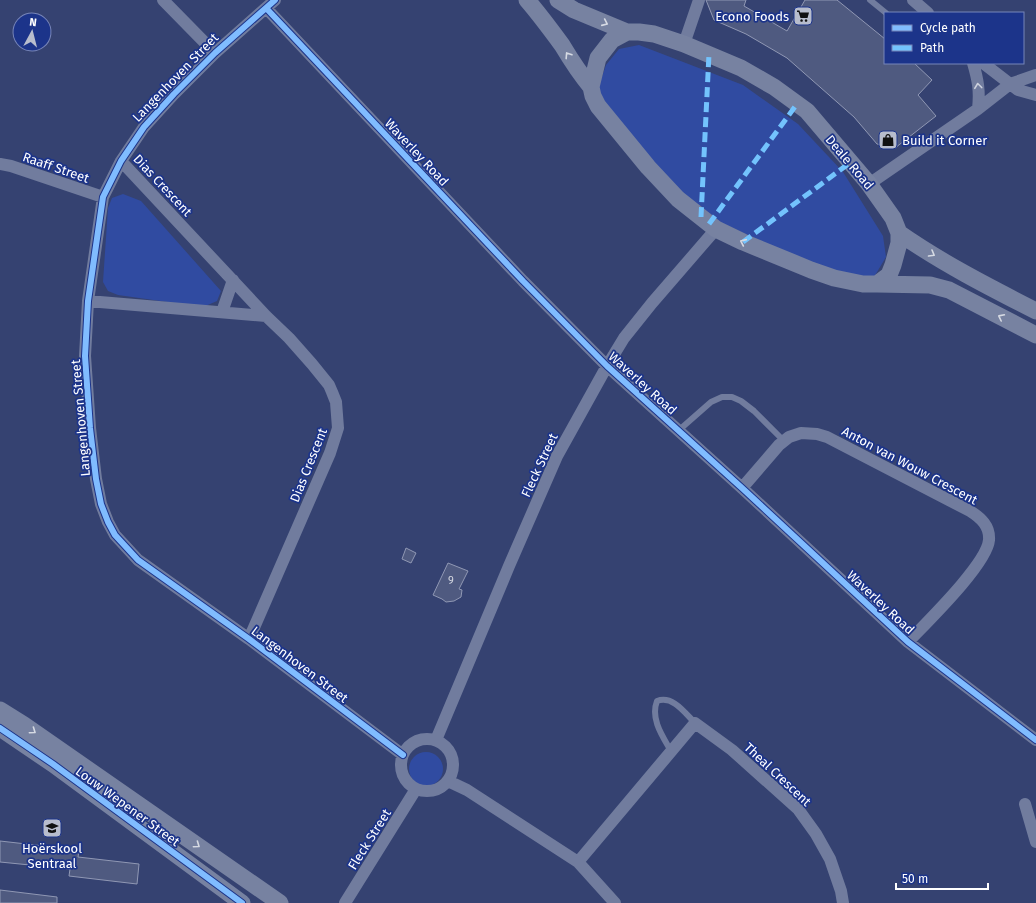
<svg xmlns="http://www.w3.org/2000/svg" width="1036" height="903" font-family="'Fira Sans',sans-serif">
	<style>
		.grass { fill: #304ba1 }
		.building { fill: #4f5a80; stroke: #9098b4 }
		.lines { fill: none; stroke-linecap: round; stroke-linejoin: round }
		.lane { stroke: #717c9e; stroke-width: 6 }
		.street { stroke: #717c9e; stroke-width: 12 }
		.secondary { stroke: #7782a1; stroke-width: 17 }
		.quiet { stroke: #73c3fd; stroke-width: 5; stroke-dasharray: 10 5; stroke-linecap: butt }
		.cycleway-casing { stroke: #1c348a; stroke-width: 8 }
		.cycleway { stroke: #80bcff; stroke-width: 6 }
		.oneway { stroke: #d6dae3 }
		.oneway2 { stroke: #cdd1dd }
		.labels { text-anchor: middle; stroke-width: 3.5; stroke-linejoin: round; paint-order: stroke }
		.number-label { font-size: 11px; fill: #d3d6df }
		.poi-label { font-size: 13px; fill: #fff; stroke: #1c348a; text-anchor: end }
		.street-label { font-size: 13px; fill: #fff; stroke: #1c348a }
	</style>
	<rect width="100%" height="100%" fill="#354271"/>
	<!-- grass -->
	<path class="grass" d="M639,45L743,85L798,124L843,172L883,236L886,257L874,277L849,282L696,211L605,110L598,88L606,65L619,49Z
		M123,194L141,201L221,291L217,301L203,307L118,295L108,291L103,282L108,208L112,198Z
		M409 769a17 17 0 1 1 34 0a17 17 0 1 1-34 0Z"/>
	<!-- building -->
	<path class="building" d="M706,0H746L744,6L787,31L805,0H837L885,39V63H914L932,80L918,95L936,116L895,148L877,144L854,117L787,58L746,34L714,20Z
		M406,548L416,553L411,563L402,559Z
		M448,563L468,571L459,589L462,590L461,597L454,601L446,602L442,599L433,595Z
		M0,841L79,850L78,857L139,864L137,884L69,876L70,869L0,862Z
		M0,890L57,897V903H0Z"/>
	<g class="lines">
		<!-- lane -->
		<path class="lane" d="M870,0L886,13
			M678,431L711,402L722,397H732L741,401L754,411L784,441
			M671,751C663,737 650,719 657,701C673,695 685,713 695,723"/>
		<!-- street -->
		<path class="street" d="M163,0L215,53
			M275,0L215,53L174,94L144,127L121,161L103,197L88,301L85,356L90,428L96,479L101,504L108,522L115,535L138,560L249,639L403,755
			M913,0L928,13
			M266,8L523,281L607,366L742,488L908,642L1036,740
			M684,44L699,0
			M973,63C978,80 980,91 978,109
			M983,63L1018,90L1036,95
			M121,161L266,316L289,338L312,364L329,385L332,392L336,402L338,428L330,453L249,639
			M0,164L11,166L103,197
			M869,184L978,109L1010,84L1036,75
			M88,301L266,316
			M222,312L233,280
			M742,488L779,445L789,437L801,433L817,434L827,437L970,511C981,518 990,526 989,540C987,564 926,623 908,642
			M401 765a26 26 0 1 1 52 0a26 26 0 1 1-52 0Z
			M436,740L509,566L557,456L607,366L624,338L652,303L716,229
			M448,781L467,790L578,862L615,903
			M1025,804L1036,842
			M578,862L695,723L732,750L798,809L816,834L830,859L841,891L843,903
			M345,903L416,789"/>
		<!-- secondary -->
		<path class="secondary" d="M527,0C540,15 551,30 562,45C571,60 580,74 591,87
			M558,0L574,10L627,32
			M627,32H639L654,34L684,44L741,68L774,87L807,111L869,184L893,218L899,233V243L893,265L889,275L877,284H863L834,278L811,270L743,242L716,229L678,199L648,167L598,106L593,96L591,87L598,58L612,40Z
			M899,233C942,263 989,287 1036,311
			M877,284L930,285L949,290L1036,335
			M0,710L24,725L280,903
			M0,728L53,764L242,903"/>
		<!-- quiet -->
		<path class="quiet" d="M701,217L709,54
			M709,224L797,104
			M743,242L851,162"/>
		<!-- cycleway casing -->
		<g class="cycleway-casing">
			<path id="cycleway" d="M275,0L215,53L174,94L144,127L121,161L103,197L88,301L85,356L90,428L96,479L101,504L108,522L115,535L138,560L249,639L403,755
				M266,8L523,281L607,366L742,488L908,642L1036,740
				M0,728L53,764L242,903"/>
		</g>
		<!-- cycleway -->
		<use href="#cycleway" class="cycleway"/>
	</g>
	<!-- one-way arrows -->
	<defs><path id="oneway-chevron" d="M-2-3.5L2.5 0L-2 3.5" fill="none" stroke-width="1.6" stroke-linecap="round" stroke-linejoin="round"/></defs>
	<g class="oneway">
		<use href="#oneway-chevron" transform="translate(605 23) rotate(24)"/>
		<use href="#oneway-chevron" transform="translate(568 55) rotate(-123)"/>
		<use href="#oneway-chevron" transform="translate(743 242) rotate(-156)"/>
		<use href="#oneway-chevron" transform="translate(932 254) rotate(30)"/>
		<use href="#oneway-chevron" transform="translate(1001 317) rotate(-153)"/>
		<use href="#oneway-chevron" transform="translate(33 731) rotate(35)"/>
		<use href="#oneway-chevron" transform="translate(197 845) rotate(35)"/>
	</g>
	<use class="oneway2" href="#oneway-chevron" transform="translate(978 86) rotate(-97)"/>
	<!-- icons -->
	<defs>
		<g id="supermarket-square" transform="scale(1)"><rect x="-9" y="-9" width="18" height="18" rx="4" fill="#b8bdcd" stroke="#1c348a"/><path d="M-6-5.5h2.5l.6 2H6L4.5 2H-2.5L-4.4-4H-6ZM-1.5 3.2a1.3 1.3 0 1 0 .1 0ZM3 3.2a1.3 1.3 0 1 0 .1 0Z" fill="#111"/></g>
		<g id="shop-square" transform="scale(1)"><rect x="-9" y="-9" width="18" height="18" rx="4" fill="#b8bdcd" stroke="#1c348a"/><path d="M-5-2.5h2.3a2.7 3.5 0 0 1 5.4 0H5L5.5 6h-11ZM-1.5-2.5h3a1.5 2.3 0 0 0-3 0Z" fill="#111"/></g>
		<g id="school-square" transform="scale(1)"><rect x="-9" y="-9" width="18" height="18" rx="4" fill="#b8bdcd" stroke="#1c348a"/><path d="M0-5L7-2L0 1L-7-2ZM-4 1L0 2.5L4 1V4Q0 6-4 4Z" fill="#111"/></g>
	</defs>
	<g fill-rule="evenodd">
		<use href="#supermarket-square" x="803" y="16"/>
		<use href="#shop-square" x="888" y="140"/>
		<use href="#school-square" x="52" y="828"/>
	</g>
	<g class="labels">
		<!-- number labels -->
		<g class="number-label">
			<text x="451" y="584">9</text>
		</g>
		<!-- poi labels -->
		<g class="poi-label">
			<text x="789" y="21">Econo Foods</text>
			<text x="902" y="145" text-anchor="start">Build it Corner</text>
			<text x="52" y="853" text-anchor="middle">Hoërskool<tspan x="52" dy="15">Sentraal</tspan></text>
		</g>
		<!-- street labels -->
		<g class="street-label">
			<text transform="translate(175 77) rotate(-46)" y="5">Langenhoven Street</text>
			<text transform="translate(417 152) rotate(47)" y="5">Waverley Road</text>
			<text transform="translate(850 162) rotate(50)" y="5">Deale Road</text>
			<text transform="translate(56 167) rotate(19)" y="5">Raaff Street</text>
			<text transform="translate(163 185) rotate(47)" y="5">Dias Crescent</text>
			<text transform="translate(643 383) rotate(42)" y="5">Waverley Road</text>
			<text transform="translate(80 418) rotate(-95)" y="5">Langenhoven Street</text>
			<text transform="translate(308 465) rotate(-68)" y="5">Dias Crescent</text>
			<text transform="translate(539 465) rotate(-65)" y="5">Fleck Street</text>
			<text transform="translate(910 465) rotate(28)" y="5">Anton van Wouw Crescent</text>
			<text transform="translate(881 602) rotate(43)" y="5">Waverley Road</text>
			<text transform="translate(300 664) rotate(37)" y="5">Langenhoven Street</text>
			<text transform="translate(778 774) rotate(43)" y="5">Theal Crescent</text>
			<text transform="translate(128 806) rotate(36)" y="5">Louw Wepener Street</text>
			<text transform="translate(369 839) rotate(-58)" y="5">Fleck Street</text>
		</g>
	</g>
	<!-- legend -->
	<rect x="884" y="12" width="140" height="52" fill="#1c348a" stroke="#7785b9"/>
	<rect x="892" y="25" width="20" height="6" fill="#80bcff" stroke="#7785b9"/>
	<text x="920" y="32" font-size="12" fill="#ffffff">Cycle path</text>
	<rect x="892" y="45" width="20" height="6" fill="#73c3fd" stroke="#7785b9"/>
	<text x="920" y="52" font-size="12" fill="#ffffff">Path</text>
	<!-- north arrow -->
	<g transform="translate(32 32) rotate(7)"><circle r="19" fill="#1c348a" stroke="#7785b9"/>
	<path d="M0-3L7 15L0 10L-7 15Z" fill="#b8bdcd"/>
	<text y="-6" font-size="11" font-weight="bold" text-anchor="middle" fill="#ffffff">N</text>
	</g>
	<!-- scale -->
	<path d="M896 883v6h92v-6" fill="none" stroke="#ffffff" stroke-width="2"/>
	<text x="902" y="883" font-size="12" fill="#ffffff" stroke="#1c348a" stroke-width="3" paint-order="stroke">50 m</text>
</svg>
